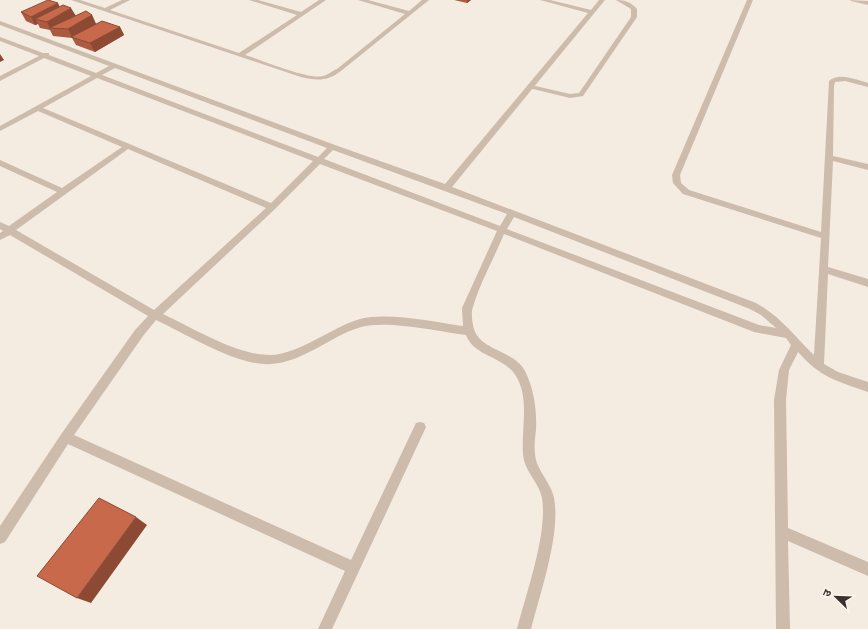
<svg xmlns="http://www.w3.org/2000/svg" width="868" height="629" font-family="Montserrat,'Noto Sans Devanagari',sans-serif">
	<style>
		.lines { fill: none; stroke-linecap: round; stroke-linejoin: round }
		.lane { fill: #cdbbac; fill-rule: evenodd }
		.street { fill: #cdbbac; fill-rule: evenodd }
		.wall { fill: #ac5a40 }
		.shaded-wall { fill: #8c4a34 }
		.building { fill: #c8694b; stroke: #8c4a34 }
	</style>
	<rect width="100%" height="100%" fill="#f4ebe1"/>
	<g class="lines">
		<!-- lane -->
		<path class="lane" d="M616,0C625,0 631,2 637,9V17L583,96L570,98L529,88V86L531,85L570,94L579,93L631,17V9Z"/>
		<!-- street -->
		<path class="street" d="M71,0H80L105,8L122,0H130L110,10L239,53L297,15L249,0H258L301,12L319,0H326L245,55C262,60 308,80 323,76C328,75 332,71 337,69L405,14L358,0H368L409,11L422,0H429L341,71C328,81 317,81 301,77Z
			M540,0H550L591,10L599,0H605L452,187L756,303C781,317 794,336 814,355L821,238L683,194L673,183L672,175L747,0H753L680,175L681,183L689,190L821,232L829,81C839,72 856,80 868,83V87L845,81L835,82L834,86L833,156L868,164V170L833,161L828,267L868,279V287L828,274L824,364L838,372L868,382V392C837,381 821,378 798,352L789,370L786,400L788,528L868,562V576L788,541L790,629H776L774,400L779,370L791,345L786,338L754,332L504,234C494,258 480,283 473,307C471,311 472,320 473,325C477,351 513,349 525,371C534,389 537,411 536,430C535,438 534,446 535,454C536,470 551,482 554,498C561,533 540,594 531,629H517C526,594 548,533 542,498C539,482 524,471 523,454C521,429 530,399 516,376C504,356 474,357 466,335C437,331 387,320 361,327C330,336 304,362 271,364C239,367 186,334 156,320L143,336L74,435L351,560L416,423L420,422L424,423L426,427L332,629H318L345,571L68,444L5,542L0,544V526L62,433L135,330L148,316L10,235L0,240V233L3,231L0,229V222L9,226L57,192L0,166V160L62,188L122,147L38,111L0,131V126L91,76L44,58L0,81V76L39,56L0,41V37L43,53H49V55L96,73L109,66L0,25V21L335,145L445,184L588,13ZM115,68L327,148L318,157L102,75ZM97,78L313,161L271,203L43,108ZM128,149L266,208L154,310L16,230ZM333,150L507,214L500,226L324,159ZM320,164L497,231L462,308L463,326C433,322 389,312 360,319C332,327 298,355 270,355C236,355 193,328 163,314L275,209ZM514,217L750,309L761,315L776,328L759,325L507,229Z
			M850,0L868,1V5L851,1Z"/>
	</g>
	<!-- wall -->
	<path class="wall" d="M454,0H471L467,3Z
		M59,7L75,16L92,15L96,24L120,27L124,35L95,52L76,45L72,38L53,36L50,30L40,28L38,24L35,25L26,21L21,12Z"/>
	<!-- shaded-wall -->
	<path class="shaded-wall" d="M467,0H471L467,3Z
		M58,3L62,12L35,19L38,24L35,25L31,17Z
		M71,8L76,16L50,28L47,22Z
		M92,15L96,24L72,37L68,29Z
		M120,27L124,35L95,52L90,43Z
		M0,54L4,60L0,62Z
		M136,517L147,525L91,603L77,598Z"/>
	<!-- building -->
	<path class="building" d="M48,0L58,3L31,17L21,12Z
		M63,5L71,8L47,22L35,19Z
		M86,11L92,15L68,29L49,28Z
		M102,21L120,27L90,43L71,37Z
		M99,498L136,517L77,598L37,576Z"/>
	<!-- north arrow -->
	<g transform="translate(836 597) rotate(293)" stroke="#fbf5ee" stroke-width="3" paint-order="stroke">
	<path d="M0-3L7 15L0 10L-7 15Z" fill="#3b302b"/>
	<text y="-6" font-size="11" font-weight="bold" text-anchor="middle" fill="#3b302b">उ</text>
	</g>
</svg>
